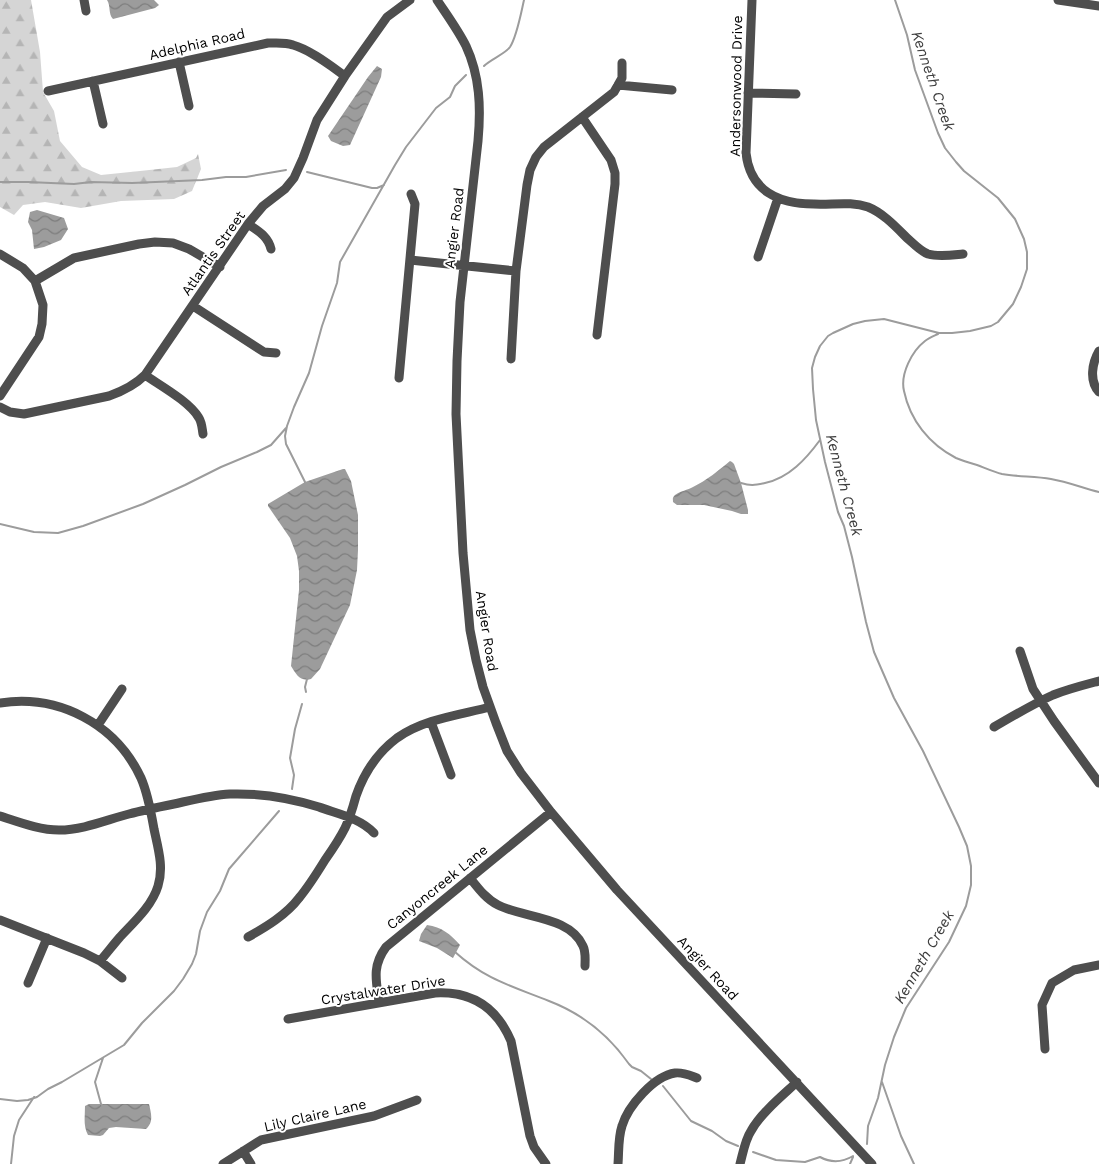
<svg xmlns="http://www.w3.org/2000/svg" width="1099" height="1164" font-family="'Work Sans',sans-serif">
	<style>
		.forest { fill: url(#forest-firs) }
		.water { fill: url(#water-waves) }
		.lines { fill: none; stroke-linecap: round; stroke-linejoin: round }
		.stream { stroke: #9c9c9c; stroke-width: 2 }
		.minor { stroke: #4e4e4e; stroke-width: 9 }
		.labels { text-anchor: middle; stroke-width: 4; stroke-linejoin: round; paint-order: stroke }
		.street-label { font-size: 14px; fill: #000; stroke: #fff }
		.water-label { font-size: 15px; font-style: italic; fill: #3d3d3d; stroke: #fff }
	</style>
	<defs>
		<pattern id="forest-firs" width="22" height="20" patternUnits="userSpaceOnUse" patternTransform="scale(1.25)"><rect width="22" height="20" fill="#d5d5d5"/><path d="M5 1l3.5 6h-7zM16 11l3.5 6h-7z" fill="#b5b5b5"/></pattern>
		<pattern id="water-waves" width="16" height="10" patternUnits="userSpaceOnUse" patternTransform="scale(1.25)"><rect width="16" height="10" fill="#9c9c9c"/><path d="M0 5q4-4 8 0t8 0" fill="none" stroke="#7d7d7d"/></pattern>
	</defs>
	<rect width="100%" height="100%" fill="#fff"/>
	<!-- forest -->
	<path class="forest" d="M0,0H31L40,52L43,92L54,111L60,141L82,167L101,175L140,171L177,167L196,158L198,154L201,169L192,191L174,199L121,201L81,208L45,202L23,205L14,215L0,207Z"/>
	<!-- water -->
	<path class="water" d="M107,0H154L159,5L155,8L113,19C108,14 111,6 107,0Z
		M377,66L382,69L381,77L350,145L343,146L331,141L328,136L368,77Z
		M37,210L64,218L68,229L61,240L44,247L34,249L32,230L28,222L30,212Z
		M730,461L732,462L734,464L741,483L748,510V514H741L732,511L704,505H677L673,502C673,499 672,498 675,495C680,491 688,490 693,487C707,480 718,471 730,461Z
		M343,469H345L351,481L358,515V550L357,570L350,605L320,669L311,679C300,682 296,674 291,666L299,590V571L297,556L290,538L268,506V504L305,482Z
		M427,925C442,927 450,934 460,945L453,958L437,948L419,941L421,934Z
		M89,1104H149C151,1113 154,1122 146,1129L116,1127L109,1128L103,1135L100,1136L88,1135C83,1126 85,1116 85,1106Z"/>
	<g class="lines">
		<!-- stream -->
		<path class="stream" d="M484,66C491,59 505,54 510,47C517,36 521,13 524,0
			M307,172L372,188H377L384,185
			M0,182H28L74,184L91,182L132,183L202,180L226,177H246L286,170
			M938,334C934,336 929,338 925,341C912,351 900,374 904,391C910,420 929,444 956,458C963,461 970,463 977,465C985,468 994,472 1002,474C1019,477 1035,476 1051,479C1068,482 1083,488 1099,492
			M741,483C751,486 755,485 765,483C789,478 806,459 820,440
			M305,485V482L286,444L285,436L287,426L294,407L309,373L322,326L337,283L340,262L395,165L406,147L436,108L450,97L455,86L466,75
			M0,524L34,532L58,533L83,526L143,504L185,485L221,467L257,452L271,445L286,428
			M306,692L305,687L307,679
			M292,789L294,775L290,758L295,729L302,704
			M455,952C486,980 512,986 549,1001C583,1014 608,1034 629,1064L632,1067L641,1071L651,1079
			M882,1082L901,1136L914,1164
			M663,1086L691,1121L712,1131L726,1141L738,1146
			M0,1099L17,1101L28,1100L37,1097L48,1089L62,1082L124,1045L142,1023L174,991L183,979L192,964L196,954L200,931L207,912L220,891L229,869L279,811
			M102,1105L101,1104L95,1082L103,1058
			M867,1144L868,1126L878,1098L885,1065L894,1037L906,1008L949,942L966,906L971,885V866L967,846L959,827L923,751L894,698L874,652L866,622L852,557L844,526L838,512L825,462L816,420L813,389L812,368L815,357L820,346L828,336L833,333L853,324L865,321L884,319L939,333H952L970,331L991,326L998,322L1013,304L1021,287L1027,269V252L1024,239L1015,219L998,198L964,171L956,162L945,148L938,133L915,70L907,35L895,0
			M753,1152L776,1160L805,1162L820,1157C831,1163 843,1162 853,1156
			M11,1164L14,1136L19,1120L34,1097
			M850,1164L853,1157"/>
		<!-- minor -->
		<path class="minor" d="M84,0L86,11
			M437,0C447,15 458,30 466,46C480,76 481,108 478,141L460,302L457,361L456,414L463,553L470,630L476,660L483,687L496,723L507,751L521,773L551,812L617,890L872,1164
			M752,0L746,153C750,191 779,204 814,204C832,205 851,201 868,207C883,213 896,227 907,238C914,244 920,251 928,254C939,257 952,255 963,254
			M1058,0L1099,6
			M179,62L189,106
			M93,81L103,124
			M618,85L672,90
			M48,91L268,43C277,43 285,42 293,45C309,49 331,66 345,76
			M748,93L796,94
			M582,117L611,160L615,173V184L597,335
			M248,224C258,231 268,236 271,249
			M0,254L23,268L35,281L43,305L42,324L39,337L0,396
			M758,257L778,198
			M410,260L516,271
			M35,281L74,258L139,244L155,242L173,243L189,249L220,267
			M193,306L264,352L276,353
			M1099,351C1092,363 1089,381 1099,392
			M511,359L516,271L527,185L530,170L536,157L544,147L614,92L622,78V63
			M145,375C161,386 190,402 199,418C202,423 202,428 203,434
			M399,378L415,204L411,194
			M0,407L10,412L24,414L109,396C123,391 135,385 145,375L248,224L263,206L285,189L294,178L303,158L317,120L345,76L387,17L410,0
			M1020,651L1033,689L1054,721L1099,783
			M0,703C59,694 116,724 141,778C148,794 151,812 154,829C158,848 164,867 158,886C152,906 134,922 120,937C113,945 107,953 100,961
			M431,722L451,775
			M98,725L122,689
			M994,727C1013,716 1033,704 1053,695C1068,689 1084,685 1099,681
			M0,816C19,822 39,830 59,830C83,830 106,820 129,814C144,810 159,807 174,804C192,800 211,795 230,794C261,793 290,798 319,807C338,814 360,818 374,833
			M470,878C478,888 486,899 498,905C523,918 570,916 583,946C586,952 585,959 585,966
			M0,920L84,953L100,961L122,978
			M248,937C266,927 286,915 299,898C309,886 317,873 325,860C332,850 339,840 345,828C350,818 353,807 356,796C364,773 377,753 397,738C424,719 459,715 490,707
			M28,983L47,938
			M379,1002C376,980 372,966 386,947L551,812
			M288,1019L435,993C472,991 497,1008 511,1041L530,1136L534,1147L546,1164
			M1045,1049L1042,1005L1052,983L1074,970L1099,965
			M243,1151L251,1164
			M223,1164L261,1140L374,1116L417,1100
			M618,1164C619,1151 618,1138 622,1126C628,1106 654,1076 675,1073C683,1072 689,1075 697,1078
			M740,1164C743,1153 745,1140 751,1131C761,1113 782,1096 797,1082"/>
	</g>
	<g class="labels">
		<!-- street labels -->
		<g class="street-label">
			<text transform="translate(197 44) rotate(-13)" y="5">Adelphia Road</text>
			<text transform="translate(736 86) rotate(-89)" y="5">Andersonwood Drive</text>
			<text transform="translate(454 228) rotate(-83)" y="5">Angier Road</text>
			<text transform="translate(213 253) rotate(-55)" y="5">Atlantis Street</text>
			<text transform="translate(487 631) rotate(81)" y="5">Angier Road</text>
			<text transform="translate(437 887) rotate(-39)" y="5">Canyoncreek Lane</text>
			<text transform="translate(708 968) rotate(47)" y="5">Angier Road</text>
			<text transform="translate(383 990) rotate(-9)" y="5">Crystalwater Drive</text>
			<text transform="translate(315 1115) rotate(-13)" y="5">Lily Claire Lane</text>
		</g>
		<!-- water labels -->
		<g class="water-label">
			<text transform="translate(933 81) rotate(71)" y="5">Kenneth Creek</text>
			<text transform="translate(844 485) rotate(75)" y="5">Kenneth Creek</text>
			<text transform="translate(924 957) rotate(-60)" y="5">Kenneth Creek</text>
		</g>
	</g>
</svg>
